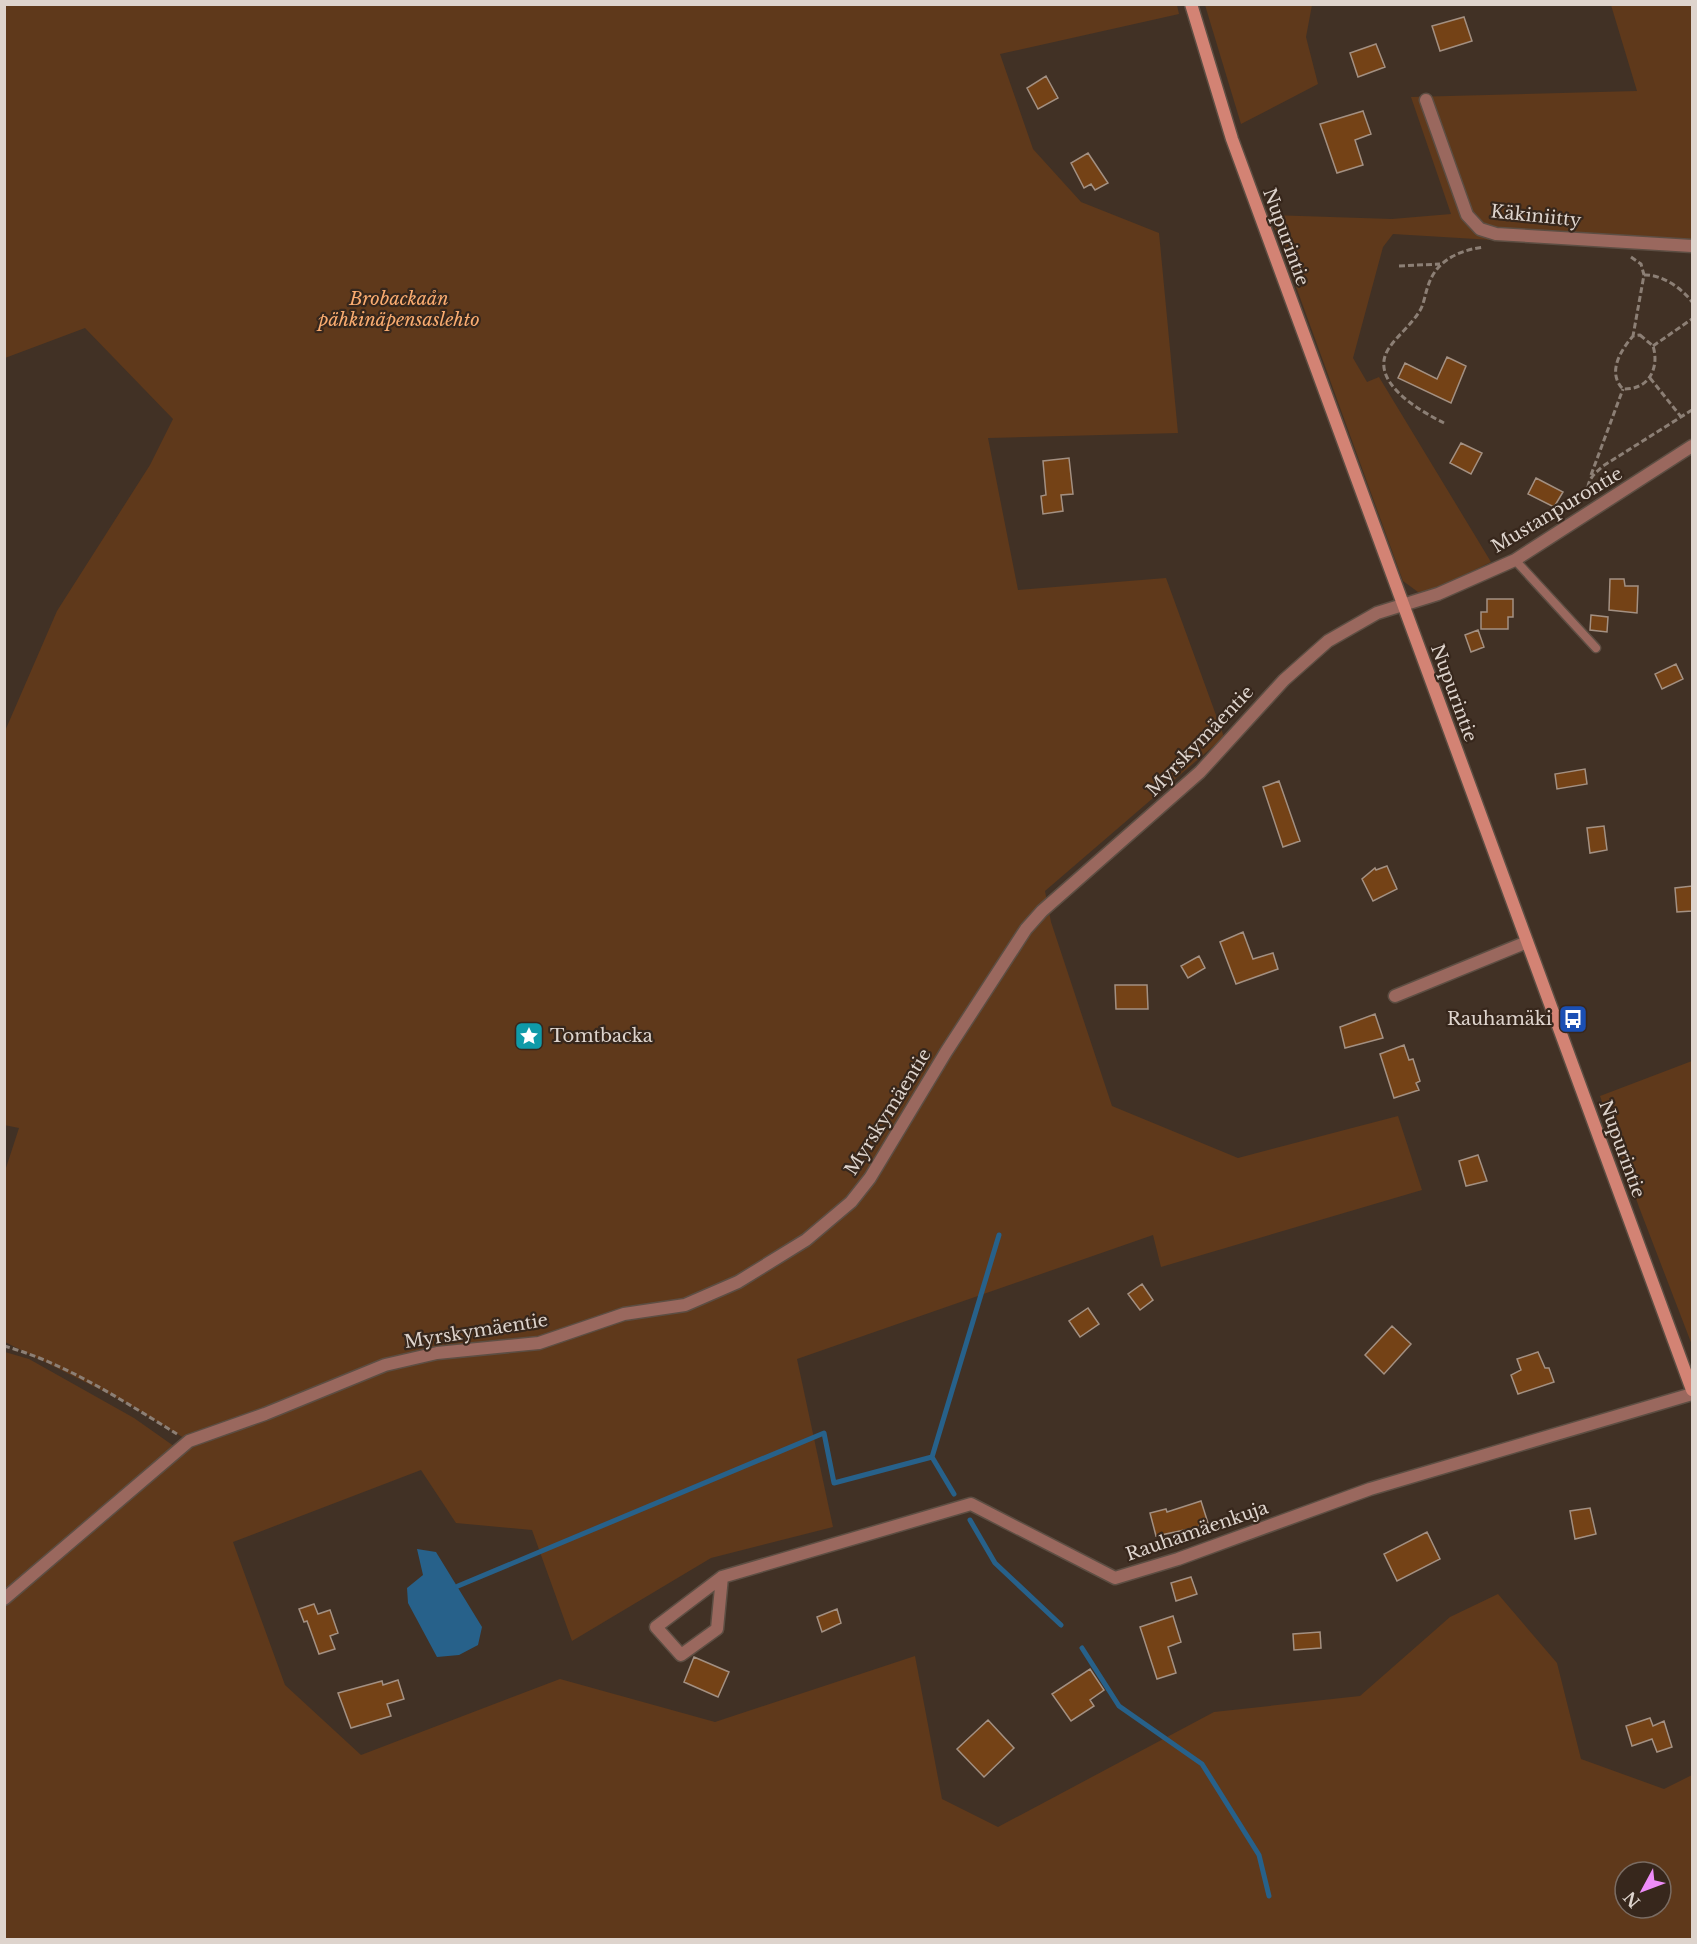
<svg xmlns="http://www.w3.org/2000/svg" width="1697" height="1944" font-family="'Libre Baskerville',serif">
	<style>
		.green { fill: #5f391b; fill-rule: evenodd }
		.water { fill: #27618a }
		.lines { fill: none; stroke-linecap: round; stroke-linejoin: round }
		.stream { stroke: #27618a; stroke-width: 5 }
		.building { fill: #744216; stroke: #a39082; stroke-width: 1.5 }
		.service-casing { stroke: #5d4e43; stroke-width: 11 }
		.minor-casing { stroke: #5d4e43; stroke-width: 15 }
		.secondary-casing { stroke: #5d4e43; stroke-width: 15 }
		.path { stroke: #8c7f75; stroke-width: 3; stroke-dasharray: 6 3; stroke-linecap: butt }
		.service { stroke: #9a685e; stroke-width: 8 }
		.minor { stroke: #9a685e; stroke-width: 12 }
		.secondary { stroke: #d38374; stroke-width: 12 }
		.labels { text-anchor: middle; stroke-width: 4.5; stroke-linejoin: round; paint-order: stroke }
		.street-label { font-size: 18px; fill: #ded4cd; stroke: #37271c }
		.park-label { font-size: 18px; font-style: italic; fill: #faac70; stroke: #37271c }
		.poi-label { font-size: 18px; fill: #ded4cd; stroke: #37271c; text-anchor: end }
	</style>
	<rect width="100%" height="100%" fill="#413125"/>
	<!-- green -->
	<path class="green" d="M7,4L1177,5L1179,14L1000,54L1033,149L1081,202L1159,233L1178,433L988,438L1018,590L1166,578L1224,737L1045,891L1051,922L1112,1106L1238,1158L1398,1116L1422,1190L1161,1267L1153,1235L797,1359L833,1527L711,1558L572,1641L532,1530L456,1523L421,1470L233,1542L285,1685L361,1755L560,1679L715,1722L915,1656L942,1799L998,1827L1214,1712L1360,1696L1450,1617L1498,1594L1557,1663L1581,1759L1664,1789L1692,1775V1939H5V1352L29,1359L134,1418L178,1449L189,1441L123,1401L5,1342V1171L19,1128L4,1125L5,731L57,611L150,465L173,419L85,328L5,358L4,7ZM1625,1872H1661V1908H1625Z
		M1205,5H1312L1306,37L1318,84L1241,124Z
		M1611,5H1692V252L1393,234L1383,247L1353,358L1367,382L1379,377L1491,562L1431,591L1418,592L1403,581L1270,215L1392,219L1451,214L1411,97L1637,91Z
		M1692,1061V1345L1639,1207L1600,1096Z"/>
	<!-- water -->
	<path class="water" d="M417,1549L436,1552L482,1627L478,1645L459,1655L437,1657L408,1603L407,1588L423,1575Z"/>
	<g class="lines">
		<!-- stream -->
		<path class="stream" d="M932,1457L999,1235
			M970,1520L995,1563L1061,1625
			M458,1586L824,1433L834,1483L932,1457L954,1494
			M1082,1648L1119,1706L1202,1764L1259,1855L1269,1896"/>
	</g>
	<!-- building -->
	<path class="building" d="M1464,17L1472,41L1440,51L1432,26Z
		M1376,44L1385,67L1358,77L1350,53Z
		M1046,76L1058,98L1038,109L1027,88Z
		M1363,111L1371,134L1355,140L1363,165L1337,173L1320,124Z
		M1088,153L1108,183L1095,190L1091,184L1084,188L1071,163Z
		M1447,357L1466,366L1451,403L1398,378L1405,363L1437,379Z
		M1461,443L1482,453L1471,474L1450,463Z
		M1069,458L1073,494L1061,495L1063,511L1043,514L1041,496L1046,495L1043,461Z
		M1536,478L1563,492L1554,507L1528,494Z
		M1610,579H1624L1625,586H1638L1637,613L1609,610Z
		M1487,599H1513V617H1508V629H1481V612H1487Z
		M1591,615L1608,617L1607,632L1590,630Z
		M1478,630L1484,647L1471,652L1465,635Z
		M1676,664L1683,679L1662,689L1655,674Z
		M1585,769L1587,784L1557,789L1555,774Z
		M1279,781L1300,841L1283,847L1263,787Z
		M1604,826L1607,850L1590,853L1587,828Z
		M1387,866L1397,889L1373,901L1362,879L1375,868L1376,870Z
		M1692,886V911L1677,912L1675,888Z
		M1243,932L1253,959L1273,953L1278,969L1236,984L1220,942Z
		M1199,956L1205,968L1188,978L1181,966Z
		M1115,985H1147L1148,1009H1116Z
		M1375,1014L1383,1038L1345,1048L1340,1027Z
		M1404,1045L1409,1060L1413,1059L1420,1081L1416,1083L1419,1090L1394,1098L1380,1054Z
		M1478,1155L1487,1181L1466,1186L1459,1161Z
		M1142,1284L1153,1300L1140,1310L1128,1294Z
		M1088,1308L1099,1324L1080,1337L1069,1321Z
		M1392,1326L1411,1344L1384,1374L1365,1355Z
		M1538,1352L1545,1368H1549L1554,1382L1518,1394L1511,1375L1521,1370L1517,1359Z
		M1201,1501L1208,1523L1199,1526L1200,1534L1189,1529L1156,1536L1150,1513L1166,1509L1167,1512Z
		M1590,1508L1596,1534L1575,1539L1570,1511Z
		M1427,1532L1440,1559L1397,1581L1384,1554Z
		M1191,1577L1197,1594L1176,1601L1171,1583Z
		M314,1604L318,1614L330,1610L338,1633L330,1636L335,1649L319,1654L307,1621L304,1622L299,1609Z
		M837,1609L841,1623L822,1632L817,1617Z
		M1173,1616L1181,1642L1168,1647L1176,1673L1157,1679L1140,1627Z
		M1320,1632L1321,1648L1294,1650L1293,1634Z
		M694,1657L729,1672L718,1697L684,1682Z
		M1090,1669L1104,1690L1090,1700L1094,1706L1071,1721L1052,1694Z
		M398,1680L404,1699L387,1704L391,1716L351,1728L338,1693L382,1681L383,1685Z
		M1650,1718L1653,1726L1664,1721L1672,1747L1657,1752L1652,1739L1632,1746L1626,1726Z
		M988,1720L1014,1748L984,1777L957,1749Z"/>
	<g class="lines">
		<!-- service casing -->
		<g class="service-casing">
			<path id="service" d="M1515,560L1596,648"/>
		</g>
		<!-- minor casing -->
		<g class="minor-casing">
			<path id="minor" d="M1426,100L1467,215L1480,229L1496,234L1692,246
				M1395,996L1527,942
				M722,1577L717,1629L681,1655L656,1627L722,1577L971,1504L1115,1578L1178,1559L1370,1489L1692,1394
				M4,1599L189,1441L265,1414L385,1365L437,1353L539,1343L624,1314L685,1305L738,1282L806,1240L851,1202L870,1178L946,1052L1026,929L1042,911L1200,772L1284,680L1328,641L1377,613L1438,594L1515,560L1692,446"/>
		</g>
		<!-- secondary casing -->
		<g class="secondary-casing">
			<path id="secondary" d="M1191,4L1232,139L1692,1390"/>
		</g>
		<!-- path -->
		<path class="path" d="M1631,257L1641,264L1644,275L1633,336
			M1399,266L1440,264
			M1644,275C1661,274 1682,288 1692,302
			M1640,335L1653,346C1660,369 1648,390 1623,389C1607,373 1620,351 1633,336Z
			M1653,346L1692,319
			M1650,378L1682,418
			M1444,423C1420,411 1367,381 1389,348C1398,335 1411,325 1419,312C1424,305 1425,294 1428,286C1436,260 1460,250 1484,247
			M1591,475L1623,389
			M1589,496C1585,481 1593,475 1603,466L1692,410
			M4,1346C66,1363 123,1401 177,1434"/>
		<!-- service -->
		<use href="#service" class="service"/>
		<!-- minor -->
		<use href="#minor" class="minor"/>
		<!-- secondary -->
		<use href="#secondary" class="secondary"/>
	</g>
	<!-- icons -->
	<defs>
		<g id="bus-square" transform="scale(1.5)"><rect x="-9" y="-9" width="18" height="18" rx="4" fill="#1a4fb4" stroke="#37271c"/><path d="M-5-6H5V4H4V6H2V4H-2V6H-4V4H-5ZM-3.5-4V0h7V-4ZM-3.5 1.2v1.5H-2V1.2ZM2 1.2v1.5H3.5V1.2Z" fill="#fff"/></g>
		<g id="sight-square" transform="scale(1.5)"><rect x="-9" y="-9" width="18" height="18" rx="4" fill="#0f9aa8" stroke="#37271c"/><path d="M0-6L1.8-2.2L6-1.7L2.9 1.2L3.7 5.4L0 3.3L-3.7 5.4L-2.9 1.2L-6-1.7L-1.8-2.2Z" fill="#fff"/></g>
	</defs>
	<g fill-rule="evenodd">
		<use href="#bus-square" x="1573" y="1019"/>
		<use href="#sight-square" x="529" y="1036"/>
	</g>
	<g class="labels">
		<!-- street labels -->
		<g class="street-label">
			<text transform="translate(1536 216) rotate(6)" y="6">Käkiniitty</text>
			<text transform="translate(1286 237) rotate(70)" y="6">Nupurintie</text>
			<text transform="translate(1557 510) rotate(-31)" y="6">Mustanpurontie</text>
			<text transform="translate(1454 693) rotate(70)" y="6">Nupurintie</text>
			<text transform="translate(1200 741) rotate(-46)" y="6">Myrskymäentie</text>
			<text transform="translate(888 1112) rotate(-58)" y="6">Myrskymäentie</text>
			<text transform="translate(1622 1149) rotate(70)" y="6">Nupurintie</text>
			<text transform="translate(476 1331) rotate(-9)" y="6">Myrskymäentie</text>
			<text transform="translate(1197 1531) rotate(-19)" y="6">Rauhamäenkuja</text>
		</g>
		<!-- park labels -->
		<g class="park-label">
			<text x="399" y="305">Brobackaån<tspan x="399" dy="21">pähkinäpensaslehto</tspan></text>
		</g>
		<!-- poi labels -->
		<g class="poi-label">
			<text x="1552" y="1025">Rauhamäki</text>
			<text x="550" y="1042" text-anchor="start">Tomtbacka</text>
		</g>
	</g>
	<!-- border -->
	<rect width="1697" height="1944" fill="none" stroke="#ded4cd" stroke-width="12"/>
	<!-- north arrow -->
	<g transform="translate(1643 1890) rotate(229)"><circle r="28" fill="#37271c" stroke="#7a6c63" stroke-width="1.5"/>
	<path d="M0-4.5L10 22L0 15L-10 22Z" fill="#ee8cf8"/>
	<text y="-9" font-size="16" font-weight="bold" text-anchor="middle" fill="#ded4cd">N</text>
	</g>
</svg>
